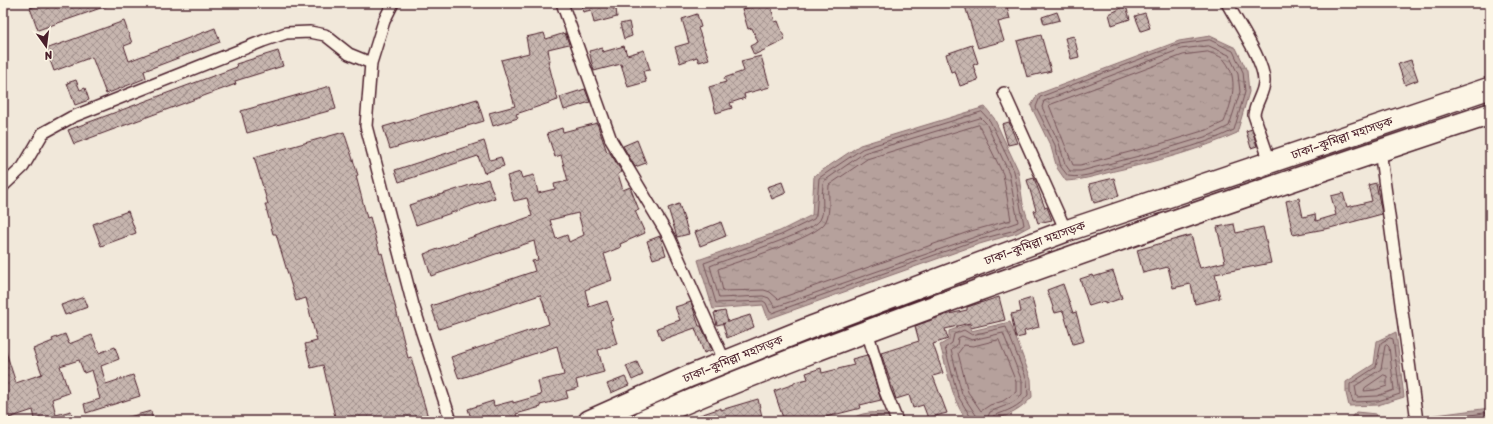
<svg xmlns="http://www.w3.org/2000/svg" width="1493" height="424" font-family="Sriracha,'Noto Sans Bengali',sans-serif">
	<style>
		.water { fill: url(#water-ripples); stroke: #8b6d6f }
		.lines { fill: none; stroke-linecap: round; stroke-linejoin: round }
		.shore { stroke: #755358; stroke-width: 1 }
		.building { fill: url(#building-cross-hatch); stroke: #4a1f2b; fill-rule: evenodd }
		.street-casing { stroke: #4a1f2b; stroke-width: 14 }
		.highway-casing { stroke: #4a1f2b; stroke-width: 24 }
		.street { stroke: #fcf5e5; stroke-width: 11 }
		.highway { stroke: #fcf5e5; stroke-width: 21 }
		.labels { text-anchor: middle; stroke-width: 4; stroke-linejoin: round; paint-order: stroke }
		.street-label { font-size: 12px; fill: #4a1f2b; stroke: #fcf5e5 }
	</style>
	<defs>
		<pattern id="water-ripples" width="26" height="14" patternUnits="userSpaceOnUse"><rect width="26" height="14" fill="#b6a19c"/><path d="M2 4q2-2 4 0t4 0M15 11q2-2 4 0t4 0" fill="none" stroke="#96837f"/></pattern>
		<pattern id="building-cross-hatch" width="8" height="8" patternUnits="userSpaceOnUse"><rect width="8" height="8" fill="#c7b6af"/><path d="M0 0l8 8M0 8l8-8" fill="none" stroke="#a4938f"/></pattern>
	</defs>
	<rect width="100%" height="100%" fill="#f1e8da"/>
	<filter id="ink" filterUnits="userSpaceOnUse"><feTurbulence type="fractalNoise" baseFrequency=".025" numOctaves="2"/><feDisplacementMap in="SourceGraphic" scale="8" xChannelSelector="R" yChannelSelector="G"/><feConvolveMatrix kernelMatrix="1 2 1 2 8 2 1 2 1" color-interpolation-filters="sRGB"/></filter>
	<g filter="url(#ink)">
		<!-- water -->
		<path class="water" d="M1210,36L1236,48L1247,71L1249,92L1237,133C1201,149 1162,160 1123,169C1104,173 1086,180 1066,181L1057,168L1051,147L1031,106L1038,94L1179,41Z
			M985,107L994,118L1018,170L1023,204L1030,226L1017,233L976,245L768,319L763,305L713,309L698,260L780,231L812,215L814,176L860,145Z
			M1010,322L1031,379L1032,397C1022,409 1011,415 996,419C989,421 978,423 971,421C955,417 945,360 940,345L949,340V331L969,324L971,331Z
			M1396,332L1404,397L1378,405L1349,406L1346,393V382L1374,364L1377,341Z
			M1490,408V421H1428V416Z
			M889,412L892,421H850C859,411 876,413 889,412Z
			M1356,412L1376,414L1379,421H1348Z"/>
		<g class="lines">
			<!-- shore -->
			<path class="shore" d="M1210,40L1233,51L1243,72L1245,92L1234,130C1198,148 1157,155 1119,166C1103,170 1084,179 1068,176L1061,167L1055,145L1036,107L1040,97L1180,44Z
				M1209,46L1229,55L1238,74L1240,92L1229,126L1211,135L1162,150L1081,171H1070L1065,164L1059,143L1042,107L1044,101L1181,49Z
				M1208,52C1213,54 1222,56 1225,61C1239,78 1232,103 1224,122L1209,129L1160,144L1080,165H1073L1049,105L1183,55Z
				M982,112L990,121L1014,171L1024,225L1015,230L974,241L772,313L770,312L766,303L763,301L716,303L704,263L781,235L814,219L816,215L819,178L862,149Z
				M981,118L986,123L1009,173L1018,222L775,307L769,298L763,296L719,298L710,266C729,258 812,233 820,220C826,210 820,192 824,181L864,153Z
				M979,125L1003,174L1011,220L971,231L778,299L770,292L764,290L723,291L718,269C737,261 819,238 826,221C831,211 828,196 829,185L867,159Z
				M1390,338L1393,339L1400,394L1378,401L1353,402L1350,393V384L1376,367L1381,343Z
				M999,340L1016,382V392L1003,401L990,405L981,411L968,392L958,353L964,345L973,346Z
				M1387,345L1389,347L1394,390L1377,396L1357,397L1355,386L1381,369L1385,346Z
				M1384,375L1387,376V386L1375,390L1364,391L1365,388Z
				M973,421L958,396L945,348L952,343L954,334L964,330L972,335L1006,327L1027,380L1028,395C1019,407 1007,411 993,416L991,421
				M978,421L976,415L962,394L951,350L957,345L958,338L962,336L972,340L1003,333L1022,381V394C1014,405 1002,406 990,412L986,421
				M1432,421L1490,412"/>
		</g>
		<!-- building -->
		<path class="building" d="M45,3H112V4L38,30L30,8Z
			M580,3H611L613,9H616L617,17L594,23L591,10L583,12Z
			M770,3L775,22L778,21L785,40L754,55L750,46L758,42L752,28L748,29L742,9Z
			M964,3H1006L1010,19L998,22L1004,41L978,48Z
			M1126,6L1130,19L1112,25L1109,14Z
			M1057,12L1060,20L1044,24L1042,17Z
			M1145,13L1150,28L1141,31L1135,16Z
			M697,14L701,27L698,28L709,59L699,62L697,57L680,63L675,47L689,43L682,19Z
			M124,21L132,43L124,46L129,61L215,28L220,42L144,71L146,78L106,94L92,57L54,71L46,49Z
			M629,22L632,36L624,39L620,24Z
			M544,33L546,39L565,33L569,44L548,49L550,61H548L558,100L516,114L518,118L493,126L489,113L515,106L501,60L529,53L526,37Z
			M1041,35L1051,71L1027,77L1017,41Z
			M1074,36L1079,57L1071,59L1065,38Z
			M972,45L978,63L973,65L978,80L960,86L955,71L951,72L946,54Z
			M624,46L627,55L644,50L650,70L643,71L646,82L628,87L621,64L594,71L589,51L602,48L603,52Z
			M278,51L283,66L235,81L236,84L74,144L68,130L237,67L236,64Z
			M761,56L770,87L744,94L745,98L730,103L732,108L716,113L709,87L726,82L724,78L744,71L741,61Z
			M1411,60L1418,80L1405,85L1398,64Z
			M76,80L80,90L85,88L89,100L75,105L67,83Z
			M330,86L336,109L247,133L241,111Z
			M585,89L590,102L564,110L560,97Z
			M477,99L484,121L390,149L383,127Z
			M1009,122L1017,143L1008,145L1002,124Z
			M597,123L607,152L609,151L622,172L618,174L623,190L630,187L639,210L635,211L645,233L620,244L621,247L604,254L612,280L585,290L589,307L607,301L613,320L610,321L617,344L598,350L604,372L576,380L578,388L566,391L568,398L540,405L541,407L516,414L517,417L502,421H472L468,409L493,401L494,406L513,401V403L541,395L538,381L564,375L557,346L459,379L451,357L549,324L543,302L540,295L439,329L431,306L535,271L532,261L538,260L534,241L431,276L424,254L532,216L527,198L514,201L507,176L520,172L522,178L534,175L538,193L555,189L554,184L568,181L561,155L555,157L547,133L562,128L563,132ZM578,213L584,235L569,242L567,235L556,239L550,220Z
			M1252,129L1257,146L1251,148L1246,131Z
			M344,132L358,175L356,176L367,218L370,217L380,254L382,253L408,358L411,357L429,421H336L323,365L311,368L305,344L317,341L306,298L296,301L276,234H273L265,204H268L254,157Z
			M637,140L646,163L635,167L623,146Z
			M484,141L490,160L501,157L504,166L484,173L478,156L399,182L395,170Z
			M1034,178L1045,208L1047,207L1052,220L1038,223L1034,211L1036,210L1027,180Z
			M1114,178L1119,196L1094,203L1089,184Z
			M488,179L495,198L416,225L409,205Z
			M782,182L786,193L772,199L767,187Z
			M1376,183L1382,214L1330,228L1293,235L1286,201L1299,198L1303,217L1315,214L1316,221L1336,215L1331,196L1343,193L1347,207L1372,201L1368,185Z
			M679,204L689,234L677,237L668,208Z
			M128,211L136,233L101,246L93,224Z
			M721,222L726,236L700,246L695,232Z
			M1234,224L1236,233L1263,227L1271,263L1215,274L1220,298L1195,304L1191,284L1173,288L1168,267L1143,273L1137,250L1191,235L1200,268L1225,262L1217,227Z
			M660,236L666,255L653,259L647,241Z
			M1113,271L1122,298L1105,304V301L1089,306L1080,279L1092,275L1093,277Z
			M1063,284L1073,313L1076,312L1084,341L1073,344L1063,311L1055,313L1047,290Z
			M84,297L88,307L65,315L61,305Z
			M999,297L1005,320L971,328L970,323L945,329L948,339L933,344L943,373L933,376L947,413L928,418L923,405L913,408L909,395L896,399L881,353L919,341L915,326L945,315L967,310V307Z
			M1032,298L1039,327L1024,331L1025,336L1016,338L1011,314L1021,312L1019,302Z
			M691,302L699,326H701L712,350L704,353L695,328L661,340L657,328L680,320L675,307Z
			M725,311L728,322L750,315L754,327L727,338L723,324L725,323L717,325L714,313Z
			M65,334L69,344L92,335L99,353L115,347L119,359L101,366L106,384L133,375L140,396L86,413L84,404L100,399L92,370L84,373L79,360L60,366L69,393L52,399L56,415L71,411L74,421H40L39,418L35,419L33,410L3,420V403L5,402L3,395V350L5,349L16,383L42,374L33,349L53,341L52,339Z
			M867,355L881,400L860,405L861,408L826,417L827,421H784L774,391L794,384V382L808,379L806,373L821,368L822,373L854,365L852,359Z
			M637,362L643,375L632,380L626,366Z
			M625,377L629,385L611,393L607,384Z
			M758,399L763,421H688V419L721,408V410Z
			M151,411L153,421H125V418Z"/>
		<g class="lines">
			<!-- street casing -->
			<g class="street-casing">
				<path id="street" d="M393,3L384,21L371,63L366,126L413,305L451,421
					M562,3L611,140L669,237L725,362
					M1227,3C1237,22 1265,62 1264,82C1264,93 1255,103 1254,115L1270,162
					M1004,93L1066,231
					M1380,150L1417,421
					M3,186L23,167L43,133L72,117L263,41L286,33L310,32L325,35L349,54L371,63
					M867,331L885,391L897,421"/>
			</g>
			<!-- highway casing -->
			<g class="highway-casing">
				<path id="highway" d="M589,421L690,376L814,326L1066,231L1490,88
					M643,421C752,373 864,332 976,291C1147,229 1318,171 1490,114"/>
			</g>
			<!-- street -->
			<use href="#street" class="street"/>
			<!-- highway -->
			<use href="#highway" class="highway"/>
		</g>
	</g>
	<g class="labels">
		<!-- street labels -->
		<g class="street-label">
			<text transform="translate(1342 138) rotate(-19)" y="4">ঢাকা–কুমিল্লা মহাসড়ক</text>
			<text transform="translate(1035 243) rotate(-20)" y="4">ঢাকা–কুমিল্লা মহাসড়ক</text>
			<text transform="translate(733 359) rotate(-22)" y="4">ঢাকা–কুমিল্লা মহাসড়ক</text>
		</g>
	</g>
	<!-- margin -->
	<rect width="1493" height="424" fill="none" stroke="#fcf5e5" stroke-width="16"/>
	<rect x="8" y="8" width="1477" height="408" fill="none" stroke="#4a1f2b" stroke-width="1.5" filter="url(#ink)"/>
	<!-- north arrow -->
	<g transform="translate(46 46) rotate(166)" stroke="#fcf5e5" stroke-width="3" paint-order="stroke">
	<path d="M0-3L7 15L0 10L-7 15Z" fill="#4a1f2b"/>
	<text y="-6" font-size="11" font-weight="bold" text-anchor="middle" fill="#4a1f2b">N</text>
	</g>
</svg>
